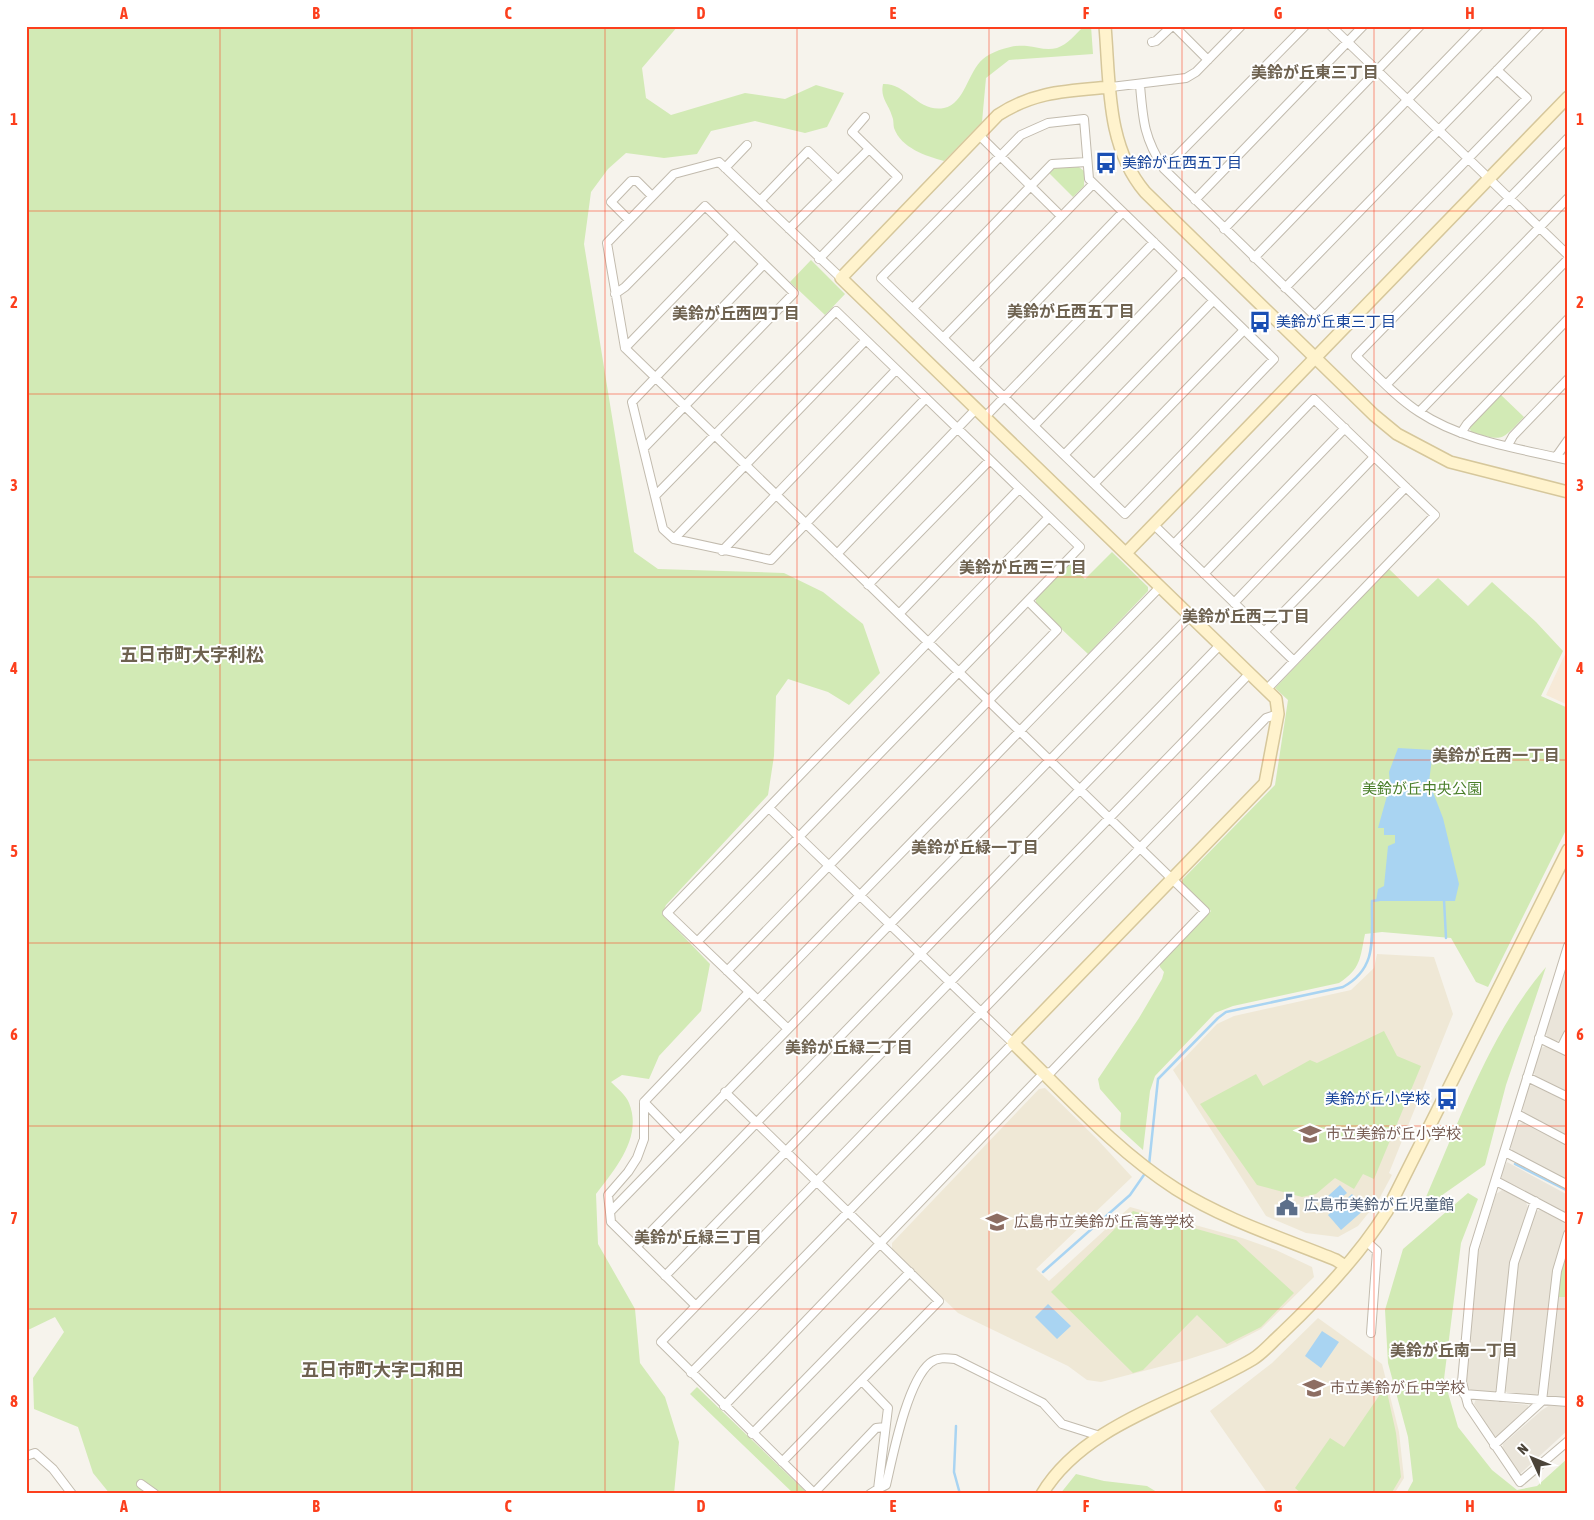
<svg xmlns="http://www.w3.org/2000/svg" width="1594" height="1520" font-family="'Asap Condensed','Noto Sans JP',sans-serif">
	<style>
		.residential { fill: #eae5da }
		.commercial { fill: #f7ead8 }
		.education { fill: #efe8d6 }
		.green { fill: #d2eab5 }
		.water { fill: #a9d4f2 }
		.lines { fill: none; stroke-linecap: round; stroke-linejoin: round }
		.stream { stroke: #a9d4f2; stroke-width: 2.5 }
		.street-casing { stroke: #c2bbae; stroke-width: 10 }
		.secondary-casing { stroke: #d6c79b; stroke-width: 14 }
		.street { stroke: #fff; stroke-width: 8 }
		.secondary { stroke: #fff3cd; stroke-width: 11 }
		.grid { fill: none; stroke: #fc3f1d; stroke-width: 1; stroke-opacity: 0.55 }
		.labels { text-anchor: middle; stroke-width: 4; stroke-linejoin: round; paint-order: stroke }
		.transit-label { font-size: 15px; fill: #164399; stroke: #fff; text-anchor: start }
		.park-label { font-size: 15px; fill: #4a7f2a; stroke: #fff }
		.education-label { font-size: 15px; fill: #785e54; stroke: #fff; text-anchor: start }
		.service-label { font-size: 15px; fill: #4e5e75; stroke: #fff; text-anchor: start }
		.neighbourhood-label { font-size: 16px; font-weight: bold; fill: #6e6250; stroke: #fff }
		.quarter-label { font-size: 18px; font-weight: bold; fill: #6e6250; stroke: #fff }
		.neatline { fill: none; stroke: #fc3f1d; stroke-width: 2 }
		.grid-label { font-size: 16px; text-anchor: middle; font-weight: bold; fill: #fc3f1d }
	</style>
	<rect width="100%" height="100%" fill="#f6f3ec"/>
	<!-- residential -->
	<path class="residential" d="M1568,955V1027L1561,1040L1556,1041L1548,1038L1544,1030Z
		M1546,1046L1568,1057V1093L1536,1077L1533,1071L1541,1048Z
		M1535,1084L1568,1100V1137L1525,1114L1521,1107L1529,1086Z
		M1524,1122L1568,1144V1181L1513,1152L1510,1146L1518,1125Z
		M1507,1162L1568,1195V1215L1502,1179L1501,1174Z
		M1502,1190L1525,1199L1528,1208L1511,1262L1498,1388L1493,1393L1472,1391L1466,1386L1478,1254L1496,1194Z
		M1540,1210L1564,1221L1566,1227L1553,1271L1539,1392L1534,1397L1509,1395L1504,1389L1517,1264L1534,1212Z
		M1558,1297H1568V1400L1551,1398L1546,1394Z
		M1476,1399L1528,1405L1529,1411L1500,1437L1494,1436L1474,1404Z
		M1550,1405H1568V1430L1520,1474L1502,1451L1503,1444L1542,1410Z"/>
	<!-- commercial -->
	<path class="commercial" d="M1568,648V705L1546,695Z"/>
	<!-- education -->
	<path class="education" d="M1377,954L1434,957L1453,1014L1389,1173L1392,1175L1378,1201L1358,1226L1338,1237L1306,1233L1266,1216L1173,1070L1217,1024L1234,1016L1351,990L1374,968Z
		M1045,1088L1096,1138L1132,1177L1036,1269L1049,1281L1130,1207L1242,1238L1276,1250L1312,1267L1314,1277L1261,1329L1226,1347L1186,1360L1101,1382L1087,1380L1068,1366L958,1313L892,1249V1243L1039,1089Z
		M1318,1318L1382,1364L1399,1432L1404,1478L1394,1494H1268L1210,1411L1272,1363Z"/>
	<!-- green -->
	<path class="green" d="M26,26H678L642,68L646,98L671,115L745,93L785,99L816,85L844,93L827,127L805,133L755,121L711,131L697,154L664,158L626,153L608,169L591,192L584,244L634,552L658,569L784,573L823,592L863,624L880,673L849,705L828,692L788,679L776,696L774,756L768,795L666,905L662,914L710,964L701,1011L659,1056L649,1079L622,1075L611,1082C617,1088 626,1095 629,1103C643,1137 615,1169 596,1194L598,1244L635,1309L640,1363L665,1397L679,1442L674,1494H110L93,1473L78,1427L34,1409L33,1378L64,1332L55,1317L26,1331Z
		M1091,26L1093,54L1009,60L986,78L982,122L944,161C926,156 901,148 894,128C893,124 894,120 892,116C888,103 880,98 883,84C907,83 918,113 944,108C965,104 968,71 983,59C993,51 1014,44 1027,46C1037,47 1046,51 1057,48C1068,44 1075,35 1083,27Z
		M1079,167L1084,171V186L1073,197L1049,173L1054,168Z
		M811,260L845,294L825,315L790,282Z
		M1500,394L1524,417C1500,442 1504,441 1471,432L1469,426Z
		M1112,552L1148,587V591L1088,654L1036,605V597L1069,563L1085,579Z
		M1389,569L1418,597L1438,578L1468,606L1492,582L1536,622L1563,651L1541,696L1568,708V826L1488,987L1476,982L1451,938L1382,932L1365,934C1360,958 1361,969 1339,983L1233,1006L1215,1013L1155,1076L1150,1091L1143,1150L1120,1129L1121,1113L1100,1089L1098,1079L1139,1018L1162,979L1164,972L1160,967V963L1211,911L1182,883V880L1275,785L1288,700L1275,688Z
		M1546,967L1506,1085L1485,1165L1428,1205L1423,1204C1459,1123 1488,1035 1546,967Z
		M1384,1031L1397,1056L1421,1066L1374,1179L1363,1174L1354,1189L1335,1178L1316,1194L1302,1197L1257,1185L1200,1104L1256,1074L1263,1086L1310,1060L1317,1063Z
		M1468,1193L1478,1199L1461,1243L1444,1379L1458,1427L1492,1470L1517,1490L1537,1486L1568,1458V1494H1406L1413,1481L1408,1437L1388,1363L1385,1310L1403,1249Z
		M1133,1211L1236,1240L1294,1293L1261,1327L1227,1344L1197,1315L1143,1370L1133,1373L1051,1292Z
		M1568,1247V1297H1558L1560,1273Z
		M697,1387L808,1494H794L690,1394Z
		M1383,1390L1387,1392L1396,1433L1401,1477L1391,1494H1302L1295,1488L1330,1438L1344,1447Z
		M1076,1474L1104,1481L1147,1486L1160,1494H1060Z"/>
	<!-- water -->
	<path class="water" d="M1398,748L1433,750L1429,782L1443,818L1459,884L1455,901H1376L1378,889L1384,886L1388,846L1395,843V835H1384V828H1378L1390,785L1389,772Z
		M1340,1185L1347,1193L1334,1204L1328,1196Z
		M1352,1194L1365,1209L1341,1230L1328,1215Z
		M1048,1304L1071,1326L1057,1339L1035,1317Z
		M1322,1331L1339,1342L1321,1368L1305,1356Z"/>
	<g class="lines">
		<!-- stream -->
		<path class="stream" d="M1444,900L1446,938
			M1515,1164L1568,1191
			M1149,1165L1158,1079L1218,1018L1226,1012L1343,987C1379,967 1371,937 1372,901L1379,900
			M1043,1272L1130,1195L1146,1172
			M956,1426L954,1472L960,1494"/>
		<!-- street casing -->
		<g class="street-casing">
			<path id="street" d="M1174,26L1208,60
				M1331,26L1568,255
				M1152,42L1156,41L1172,26
				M1140,85C1143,121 1144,138 1164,169L1315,316L1527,98L1497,70
				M1111,87L1186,78L1196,72L1241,26
				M1084,119L1089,179L1274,359L1125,514L881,278L1021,135L1048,123Z
				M979,135L1061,216
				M1568,138L1356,356C1376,375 1396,397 1419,412C1463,441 1517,448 1568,460
				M725,168L747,145
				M1164,169L1305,26
				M1195,200L1363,26
				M760,201L808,151L837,179
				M629,220L611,202L631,181H637L652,196
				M789,229L869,149
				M1224,229L1420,26
				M1254,258L1479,26
				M819,259L898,177L852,132L865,117
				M764,264L632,402L663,529L674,539L771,560L926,398
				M1285,288L1540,26
				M615,294L625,287L705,206L794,293L644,448
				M913,308L1052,164L1087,162
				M943,338L1093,184
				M625,348L734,235
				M974,367L1122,213
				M1386,385L1568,198
				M1419,412L1568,259
				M985,417L1154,242
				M1034,426L1183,271
				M1461,433L1467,424L1568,319
				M1508,445L1513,436L1568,379
				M1064,455L1213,301
				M1556,457L1568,440
				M1094,484L1244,330
				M655,496L836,311L1080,547L697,942
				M1154,525L1294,661
				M674,539L866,340
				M1174,544L1314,399L1435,515L1267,689
				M722,551L896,370
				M837,554L976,409
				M1204,574L1345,428
				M868,585L990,460
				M1234,603L1374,457
				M899,614L1019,489
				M1264,632L1406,487
				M1568,946L1474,1249L1462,1382L1468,1405L1520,1482L1568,1441
				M727,971L1057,630L1028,601
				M758,1000L1160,587
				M787,1028L667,913L1049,517
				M1539,1038L1568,1052
				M1561,1048L1568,1034
				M1527,1077L1568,1097
				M725,1092L939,1301L782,1462
				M1517,1114L1568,1141
				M680,1139L644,1102L749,992
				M1505,1152L1568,1185
				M1496,1181L1568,1219
				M610,1212L608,1195L628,1172L637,1158L644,1139V1102
				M1367,1242L1377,1251L1371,1333
				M636,1247L1220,645
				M665,1276L1250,673
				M696,1306L611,1222L610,1212L1190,616
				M691,1373L1013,1043L769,808
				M862,1381L888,1408L878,1489L870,1494
				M1464,1394L1568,1402
				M1500,1397L1514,1263L1535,1201
				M724,1406L1036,1081L1044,1073L1051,1072L1205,911L625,348L607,243L674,174L719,162L841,278
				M752,1434L910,1272
				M1494,1445L1542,1401L1557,1271L1568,1234
				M26,1456L35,1453L53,1469L72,1494
				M141,1484L155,1494
				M878,1489L886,1485C893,1455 907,1382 930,1363C937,1357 946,1358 955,1359L1043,1403L1062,1424L1100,1436
				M814,1493L876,1428L885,1427
				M815,1494L661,1342L1266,718L1278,714"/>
		</g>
		<!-- secondary casing -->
		<g class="secondary-casing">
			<path id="secondary" d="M1105,26C1110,83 1106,146 1145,192L1374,415L1397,434L1450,462L1568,492
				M1111,87C1067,91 1035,91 998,115L841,278L1276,699L1278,714L1265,783L1013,1043C1065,1093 1115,1150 1176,1189C1225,1220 1282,1238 1336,1260L1345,1266
				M1126,553L1568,97
				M1042,1494C1085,1422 1185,1400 1253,1359C1263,1353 1272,1342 1281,1334C1320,1297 1359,1256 1387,1211L1568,850"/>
		</g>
		<!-- street -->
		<use href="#street" class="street"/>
		<!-- secondary -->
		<use href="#secondary" class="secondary"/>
	</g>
	<!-- grid -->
	<path class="grid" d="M220,26V1494M412,26V1494M605,26V1494M797,26V1494M989,26V1494M1182,26V1494M1374,26V1494M26,211H1568M26,394H1568M26,577H1568M26,760H1568M26,943H1568M26,1126H1568M26,1309H1568"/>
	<!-- icons -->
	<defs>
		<g id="bus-bare" transform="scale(1.725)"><path d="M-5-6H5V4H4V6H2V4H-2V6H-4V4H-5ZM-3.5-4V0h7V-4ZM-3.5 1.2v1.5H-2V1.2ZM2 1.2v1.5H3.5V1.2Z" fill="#1a4fb4" stroke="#fff" stroke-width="2.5" paint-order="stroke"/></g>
		<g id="school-bare" transform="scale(1.725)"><path d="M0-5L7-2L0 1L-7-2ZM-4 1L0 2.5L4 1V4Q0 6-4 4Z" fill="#8d6e63" stroke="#fff" stroke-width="2.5" paint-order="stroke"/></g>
		<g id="civic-bare" transform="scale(1.725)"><path d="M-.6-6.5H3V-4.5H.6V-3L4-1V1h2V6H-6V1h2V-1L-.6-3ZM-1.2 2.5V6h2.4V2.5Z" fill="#5c6f8a" stroke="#fff" stroke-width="2.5" paint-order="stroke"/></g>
	</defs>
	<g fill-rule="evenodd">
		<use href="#bus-bare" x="1106" y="163"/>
		<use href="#bus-bare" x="1260" y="322"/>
		<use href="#bus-bare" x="1447" y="1099"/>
		<use href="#school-bare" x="1310" y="1134"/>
		<use href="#civic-bare" x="1287" y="1205"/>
		<use href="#school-bare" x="997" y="1222"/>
		<use href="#school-bare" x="1314" y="1388"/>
	</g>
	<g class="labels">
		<!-- transit labels -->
		<g class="transit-label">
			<text x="1122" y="168">美鈴が丘西五丁目</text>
			<text x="1276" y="327">美鈴が丘東三丁目</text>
			<text x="1430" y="1104" text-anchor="end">美鈴が丘小学校</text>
		</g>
		<!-- park labels -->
		<g class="park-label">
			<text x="1422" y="794">美鈴が丘中央公園</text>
		</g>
		<!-- education labels -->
		<g class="education-label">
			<text x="1326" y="1139">市立美鈴が丘小学校</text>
			<text x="1014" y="1227">広島市立美鈴が丘高等学校</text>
			<text x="1330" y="1393">市立美鈴が丘中学校</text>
		</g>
		<!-- service labels -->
		<g class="service-label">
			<text x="1304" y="1210">広島市美鈴が丘児童館</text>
		</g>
		<!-- neighbourhood labels -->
		<g class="neighbourhood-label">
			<text x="1315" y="78">美鈴が丘東三丁目</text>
			<text x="1071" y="317">美鈴が丘西五丁目</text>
			<text x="736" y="319">美鈴が丘西四丁目</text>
			<text x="1023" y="573">美鈴が丘西三丁目</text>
			<text x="1246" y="622">美鈴が丘西二丁目</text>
			<text x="1496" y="761">美鈴が丘西一丁目</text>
			<text x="975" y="853">美鈴が丘緑一丁目</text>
			<text x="849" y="1053">美鈴が丘緑二丁目</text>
			<text x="698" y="1243">美鈴が丘緑三丁目</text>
			<text x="1454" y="1356">美鈴が丘南一丁目</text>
		</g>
		<!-- quarter labels -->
		<g class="quarter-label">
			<text x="192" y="661">五日市町大字利松</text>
			<text x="382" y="1376">五日市町大字口和田</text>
		</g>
	</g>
	<!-- border -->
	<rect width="1594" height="1520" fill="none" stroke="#ffffff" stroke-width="55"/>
	<!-- north arrow -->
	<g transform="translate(1532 1458) rotate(314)" stroke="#ffffff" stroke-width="4" paint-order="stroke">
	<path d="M0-4L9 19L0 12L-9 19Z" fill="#4b4439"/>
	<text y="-8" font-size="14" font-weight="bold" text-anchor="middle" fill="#4b4439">N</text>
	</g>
	<rect x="28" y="28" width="1538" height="1464" class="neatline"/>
	<g class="grid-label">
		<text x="124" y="19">A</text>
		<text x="316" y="19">B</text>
		<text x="508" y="19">C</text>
		<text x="701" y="19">D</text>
		<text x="893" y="19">E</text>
		<text x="1086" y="19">F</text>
		<text x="1278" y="19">G</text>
		<text x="1470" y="19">H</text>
		<text x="14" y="125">1</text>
		<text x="1580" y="125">1</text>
		<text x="14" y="308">2</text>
		<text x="1580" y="308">2</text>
		<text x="14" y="491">3</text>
		<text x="1580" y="491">3</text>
		<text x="14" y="674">4</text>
		<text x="1580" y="674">4</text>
		<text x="14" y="857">5</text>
		<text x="1580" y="857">5</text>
		<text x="14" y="1040">6</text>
		<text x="1580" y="1040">6</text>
		<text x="14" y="1224">7</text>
		<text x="1580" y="1224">7</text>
		<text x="14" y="1407">8</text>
		<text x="1580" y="1407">8</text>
		<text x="124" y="1512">A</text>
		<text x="316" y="1512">B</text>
		<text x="508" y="1512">C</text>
		<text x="701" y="1512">D</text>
		<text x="893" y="1512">E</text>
		<text x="1086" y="1512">F</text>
		<text x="1278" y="1512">G</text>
		<text x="1470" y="1512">H</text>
	</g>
</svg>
